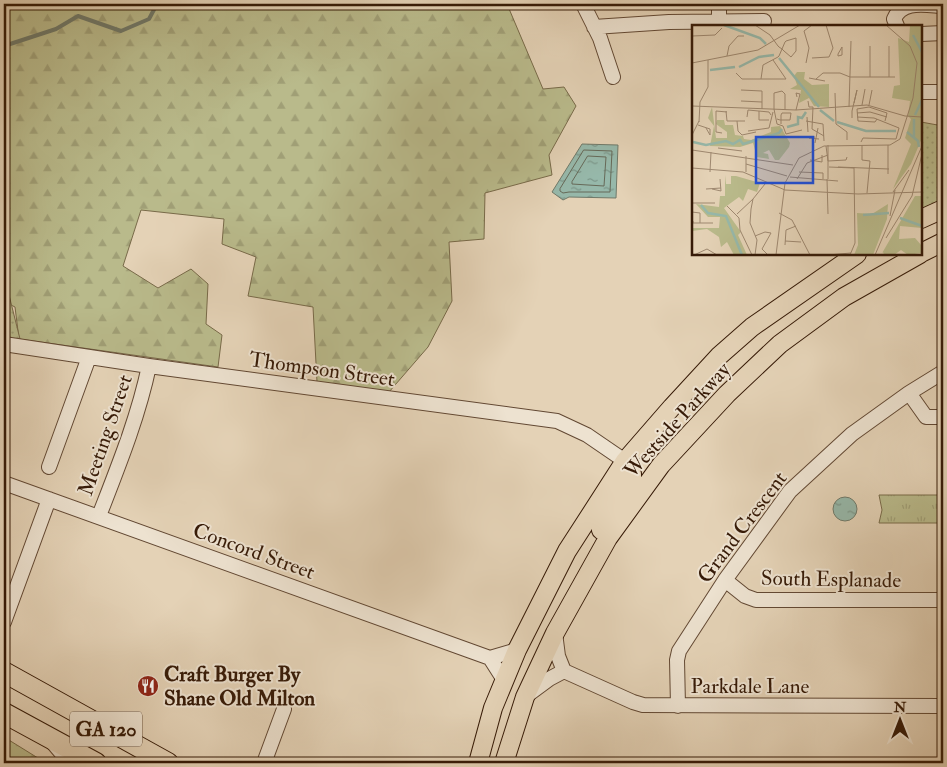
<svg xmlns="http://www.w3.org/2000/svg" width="947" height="767" font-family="'IM FELL Double Pica',serif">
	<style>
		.grass { fill: url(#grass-tufts); stroke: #786a49 }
		.forest { fill: url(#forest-firs); stroke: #786a49 }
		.park { fill: url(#park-dots); stroke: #786a49 }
		.water { fill: url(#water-ripples); stroke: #707969 }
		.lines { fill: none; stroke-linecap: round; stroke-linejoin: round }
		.shore { stroke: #666958; stroke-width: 1 }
		.stream { stroke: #707969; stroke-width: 4 }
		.minor-casing { stroke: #624833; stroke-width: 16 }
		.major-casing { stroke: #361a07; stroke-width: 20 }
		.highway-casing { stroke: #361a07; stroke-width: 22 }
		.minor { stroke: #ede2d0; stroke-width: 14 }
		.major { stroke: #e4d2b6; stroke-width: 18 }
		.highway { stroke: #e4d2b6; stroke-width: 20 }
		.labels { text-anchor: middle; stroke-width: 4; stroke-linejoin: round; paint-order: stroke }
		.shield { fill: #ede2d0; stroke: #6d5643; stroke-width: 1 }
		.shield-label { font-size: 20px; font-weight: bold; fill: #361a07 }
		.street-label { font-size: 21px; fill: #361a07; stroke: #ede2d0 }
		.poi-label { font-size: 21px; font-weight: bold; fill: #361a07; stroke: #ede2d0; text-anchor: start }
		.inset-river { fill: none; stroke: #96b8aa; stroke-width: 2.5 }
		.inset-road { fill: none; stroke: #9e8870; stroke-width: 1 }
		.view { fill: #1d4ed8; fill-opacity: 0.15; stroke: #1d4ed8; stroke-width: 2.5 }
		.inset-edge { fill: none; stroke: #361a07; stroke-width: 2.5 }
	</style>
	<defs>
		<pattern id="grass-tufts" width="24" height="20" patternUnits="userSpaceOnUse" patternTransform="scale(1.25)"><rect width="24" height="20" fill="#b9ba8b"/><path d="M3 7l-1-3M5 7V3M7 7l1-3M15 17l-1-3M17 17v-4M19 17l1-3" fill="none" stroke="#a09f76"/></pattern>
		<pattern id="forest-firs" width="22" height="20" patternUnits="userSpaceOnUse" patternTransform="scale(1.25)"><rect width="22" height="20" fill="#b9ba8b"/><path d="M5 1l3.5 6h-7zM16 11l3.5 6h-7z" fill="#a09f76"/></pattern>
		<pattern id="park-dots" width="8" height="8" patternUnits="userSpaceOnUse" patternTransform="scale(1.25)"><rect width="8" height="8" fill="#b9ba8b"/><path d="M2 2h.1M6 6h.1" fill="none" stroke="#a09f76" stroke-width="1.8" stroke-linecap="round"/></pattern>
		<pattern id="water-ripples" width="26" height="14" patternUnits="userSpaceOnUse" patternTransform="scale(1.25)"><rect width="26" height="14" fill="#96b8aa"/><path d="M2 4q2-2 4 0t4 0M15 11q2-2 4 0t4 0" fill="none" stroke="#7b9588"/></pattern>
	</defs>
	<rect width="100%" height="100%" fill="#e4d2b6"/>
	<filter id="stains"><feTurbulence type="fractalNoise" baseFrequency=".004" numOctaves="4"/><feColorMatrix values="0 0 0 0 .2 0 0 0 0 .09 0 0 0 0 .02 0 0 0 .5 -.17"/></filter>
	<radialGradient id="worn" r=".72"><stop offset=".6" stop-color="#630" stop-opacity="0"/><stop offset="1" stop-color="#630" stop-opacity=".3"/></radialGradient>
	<!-- grass -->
	<path class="grass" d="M879,495H943V523H879L882,510Z"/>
	<!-- forest -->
	<path class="forest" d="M10,4H507L543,89L564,87L576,106L549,155L552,175L485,193L484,239L449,242L452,301L428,347L389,392L317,382L313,307L248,296L256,257L222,244L224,219L141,210L123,266L158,288L191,269L208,284L206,324L222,335L218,367L19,339L15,307L5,302L9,280L4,269V6Z
		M4,737L46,763H4Z"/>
	<!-- park -->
	<path class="park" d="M921,122L943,126V202L921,213Z
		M4,275L20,339V344L4,341Z"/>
	<!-- water -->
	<path class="water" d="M582,144L618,145L616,198L569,197L563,200L552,192Z
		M833 509a12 12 0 1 1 24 0a12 12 0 1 1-24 0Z"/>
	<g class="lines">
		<!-- shore -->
		<path class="shore" d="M584,150L612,151L610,192H569L563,193L560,191V189Z
			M588,156L606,157L604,186L572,184V182Z"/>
		<!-- stream -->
		<path class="stream" d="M4,46L56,29L78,16L121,31L149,19L157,4"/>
		<!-- minor casing -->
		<g class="minor-casing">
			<path id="minor" d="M583,4L600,38L613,77
				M719,4V22
				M897,26L894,19C902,0 924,5 943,6
				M594,27L669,22L764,21
				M921,34L943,33
				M921,92H943
				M4,344L149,366L557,421L587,435L625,461
				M909,393L926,417H943
				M49,467L89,357
				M4,483L490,658L504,680
				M99,516C118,467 138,418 149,366
				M725,580L745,596L756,600H943
				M4,622L49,499
				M555,633L558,656L564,671L633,702L643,705L943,706
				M490,658L517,650
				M526,696L549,679L564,671
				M678,706L677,660L679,651L725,580L790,491L852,434L909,393L943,372
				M53,743L70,763
				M264,763L284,709"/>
		</g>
		<!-- major casing -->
		<g class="major-casing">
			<path id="major" d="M921,219L943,209
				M921,253L943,242
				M601,530L632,480V474L625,461
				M478,763L493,708L517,650L567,551L625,461L672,407L719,356L752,327L857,254
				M504,763L525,697L555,633L608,538L661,465L727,394L780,344L844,297L920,254"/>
		</g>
		<!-- highway casing -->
		<g class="highway-casing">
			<path id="highway" d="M4,672L168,763
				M4,713L96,763"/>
		</g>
		<!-- minor -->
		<use href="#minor" class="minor"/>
		<!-- major -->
		<use href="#major" class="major"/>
		<!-- highway -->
		<use href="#highway" class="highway"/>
	</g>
	<!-- icons -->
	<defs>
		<g id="restaurant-disc" transform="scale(1.125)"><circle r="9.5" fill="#8f2418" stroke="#ede2d0"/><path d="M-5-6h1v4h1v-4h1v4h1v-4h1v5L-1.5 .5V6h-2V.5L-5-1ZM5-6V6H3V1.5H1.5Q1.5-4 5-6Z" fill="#fff"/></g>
	</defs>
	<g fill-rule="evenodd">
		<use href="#restaurant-disc" x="148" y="686"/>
	</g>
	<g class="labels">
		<!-- shield labels -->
		<rect class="shield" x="70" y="711.5" width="72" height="35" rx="4"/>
		<g class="shield-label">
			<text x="106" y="736">GA 120</text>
		</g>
		<!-- street labels -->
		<g class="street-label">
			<text transform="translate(322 369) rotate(8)" y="7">Thompson Street</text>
			<text transform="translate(677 420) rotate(-48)" y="7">Westside Parkway</text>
			<text transform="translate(105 435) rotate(-71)" y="7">Meeting Street</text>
			<text transform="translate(742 527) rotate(-53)" y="7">Grand Crescent</text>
			<text transform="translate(254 551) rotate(20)" y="7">Concord Street</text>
			<text transform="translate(831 579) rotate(1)" y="7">South Esplanade</text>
			<text x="750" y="693">Parkdale Lane</text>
		</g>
		<!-- poi labels -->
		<g class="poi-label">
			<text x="164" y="681">Craft Burger By<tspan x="164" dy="24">Shane Old Milton</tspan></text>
		</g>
	</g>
	<!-- overview -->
	<g transform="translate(692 25)">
		<rect width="230" height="230" fill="#e4d2b6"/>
		<path d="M218,0H230V113L219,139L201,164L219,119L213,113L219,94L216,91L218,76L200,73L202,61L208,60L206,13L217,17ZM105,47H113L112,54L120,60L137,59V82L122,81L117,73L107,78L109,65L98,64L105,60L102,51ZM20,82L24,113H35V107L24,99L25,95H32L33,100H41L43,110L51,111L52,114L59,115L79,107V102L88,101L98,118L97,122L87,135H83L77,125L71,128L76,129L77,134L65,132L61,118L48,122L18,121L22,101L16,93ZM33,150L34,159H39V151H44L68,158L65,167L56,164L51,176L47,172L32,183L49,207L46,210L55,230H42L35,217L29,222L27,212L15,204L0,206V203H27L28,192H16L4,179L27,182L28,171H33ZM223,171H230V203L208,201L207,214L223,213L230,221L229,228L216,230L209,225L202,230H192L191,227L189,230ZM196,179L195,194L181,230H162L166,220L165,188L180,189Z" fill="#b9ba8b"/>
		<path class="inset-river" d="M32,0L68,13L74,19M221,10L230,27M87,33L127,82M47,42L67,32L82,30M18,45L43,42M128,85L142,96M223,90L230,75M145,97L174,106H204M95,102L106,99V92L110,93L114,87M215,107L226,116L227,122M222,112V94M1,117L14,120L34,116L41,119L48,115L51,119L87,108L90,104M9,180L16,188L34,191L50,230M171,190L197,188M208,193L230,201"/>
		<path class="inset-road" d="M0,0V38M63,0L78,10L86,21L87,22L90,24L92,26L99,32L104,26V13L94,16L93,17L87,31L86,32L71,40L69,54M0,11L23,10L30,3M178,21V52M150,22V30L146,31V29ZM35,31L37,21L46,11H52M120,33L137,32L141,23L134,0M0,38L66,25L108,0M114,38L117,23L112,6L120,0M44,48L50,54H94L81,35M197,52V21M117,53L133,56M124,54L131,48H148L158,52H203M49,65L70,66V84M143,68L144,99L155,107V115M49,76L70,77M116,76L117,82H121L120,104L132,111M170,80L173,64M177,80L180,65M0,81L104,85L175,80L213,91L230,92M157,82L159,16M82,84L85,99L91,101L94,109L110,105M82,84V68L90,66L93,69V85M104,85L108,69L104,68L105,72M34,86L35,96H53M67,86V95H77M165,88L178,87L195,92M55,92L56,85L77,87L79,90M115,92L116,107M165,92L182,93L207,103L204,114L171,113L169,117M160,93V86L165,65L162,78M85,94L88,95H98L99,88H90L89,90V99M185,94L183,97L166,96L165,84L177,82L195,88L193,96M45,96L46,106L50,110L64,107M114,96L131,99L132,116M7,97L8,77L16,62V35M6,100L18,104V110L14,103M56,106L77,103L81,87M30,108L24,107V86L35,87M0,110L7,96M123,112L117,113L127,114M123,118L126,103M136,120V154M170,120V135L178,136L175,168M196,120V149M134,121L136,136M26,123L50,126M0,125L101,140M118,135L130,137V130M136,136L154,135L155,132M54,139L95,151M137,142L162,143M146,142L197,144M0,143L51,147L93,165L166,169L230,167M18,147L19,127M54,147V131M107,147L131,148V154M98,152L146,156M105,154L115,138L136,130M135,154L136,189M14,164L29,163M20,164L29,166L28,154M201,167L217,145M0,178H23M35,181L47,193L48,205L60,230M0,187L8,188V198M87,188L100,195L118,230M45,189L61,174M198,191L203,165M1,196V198H21M63,211L73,207L79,208L70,224L76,230M194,213L220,171L230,129M93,216L109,217M93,220L94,205L104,201M2,230L15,224L25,230M63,230L65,215L58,198L59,184L61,174L73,159M84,230L93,158L107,133L132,121L198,120L208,114L221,73L225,38L218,21L194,0M136,230L159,228M158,230L163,218L162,142M183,230L230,121"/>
		<path class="view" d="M64,112H121V158H64Z"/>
		<rect width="230" height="230" class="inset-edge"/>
	</g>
	<!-- margin -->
	<rect width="947" height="767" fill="none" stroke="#e4d2b6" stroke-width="20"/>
	<rect x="5" y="5" width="937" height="757" fill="none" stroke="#361a07" stroke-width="2.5"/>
	<rect x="10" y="10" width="927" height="747" fill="none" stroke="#361a07"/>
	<!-- north arrow -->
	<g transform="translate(900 720)" stroke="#ede2d0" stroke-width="4" paint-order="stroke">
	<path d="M0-4L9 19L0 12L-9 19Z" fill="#361a07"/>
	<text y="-8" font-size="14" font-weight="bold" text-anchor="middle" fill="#361a07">N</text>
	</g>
	<rect width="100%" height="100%" filter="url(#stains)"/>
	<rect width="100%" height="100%" fill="url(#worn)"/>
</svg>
